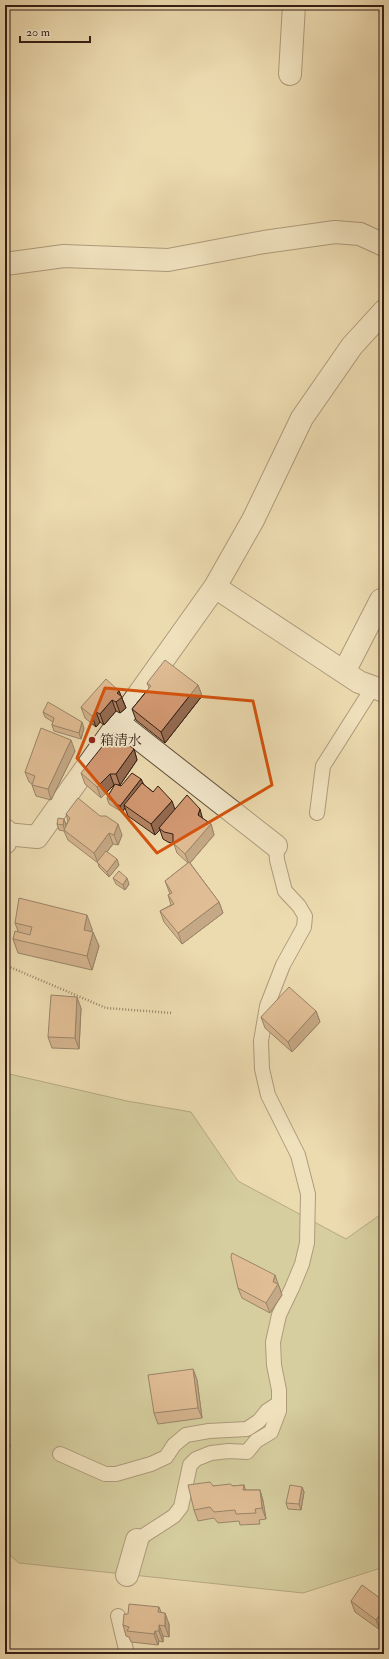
<svg xmlns="http://www.w3.org/2000/svg" width="389" height="1659" font-family="'IM FELL Double Pica','Noto Serif JP',serif">
	<style>
		.green { fill: #bbbf89; stroke: #776e4e }
		.lines { fill: none; stroke-linecap: round; stroke-linejoin: round }
		.service-casing { stroke: #624d3b; stroke-width: 16 }
		.minor-casing { stroke: #624d3b; stroke-width: 24 }
		.tertiary-casing { stroke: #624d3b; stroke-width: 24 }
		.path { stroke: #331e14; stroke-width: 2.5; stroke-dasharray: 1 2; stroke-linecap: butt }
		.service { stroke: #f3e8cc; stroke-width: 14 }
		.minor { stroke: #f3e8cc; stroke-width: 22 }
		.tertiary { stroke: #f3e8cc; stroke-width: 22 }
		.wall { fill: #b58463; stroke: #331e14 }
		.shaded-wall { fill: #946b50; stroke: #331e14 }
		.building { fill: #d39973; stroke: #331e14 }
		.marked { fill: none; stroke: #d6530d; stroke-width: 3; stroke-linejoin: round }
		.poi-dot { fill: #8f2418; stroke: #f3e8cc; stroke-width: 1.5 }
		.labels { text-anchor: middle; stroke-width: 3.5; stroke-linejoin: round; paint-order: stroke }
		.poi-label { font-size: 14px; fill: #331e14; stroke: #f3e8cc; text-anchor: start }
	</style>
	<rect width="100%" height="100%" fill="#eddbb0"/>
	<filter id="stains"><feTurbulence type="fractalNoise" baseFrequency=".005" numOctaves="4"/><feColorMatrix values="0 0 0 0 .2 0 0 0 0 .09 0 0 0 0 .02 0 0 0 .5 -.17"/></filter>
	<radialGradient id="worn" r=".72"><stop offset=".6" stop-color="#630" stop-opacity="0"/><stop offset="1" stop-color="#630" stop-opacity=".3"/></radialGradient>
	<!-- green -->
	<path class="green" d="M5,1073L127,1101L191,1112L238,1181L346,1239L384,1212V1567L303,1593L19,1563L5,1551Z"/>
	<g class="lines">
		<!-- service casing -->
		<g class="service-casing">
			<path id="service" d="M317,813L323,766L373,687
				M60,1454L105,1474H116L151,1464L166,1457L174,1445L186,1435L209,1431L247,1429L259,1421L267,1411L279,1403
				M137,1540L174,1516L181,1507L190,1465L196,1459L211,1453L229,1451L247,1452L256,1441L271,1432L279,1411V1390L274,1365L273,1342L279,1315L292,1288L302,1264L307,1243L308,1194L298,1155L268,1095L262,1069L261,1041L267,1006L283,965L304,927L305,916L299,906L285,891L277,860L276,846
				M118,1616L127,1654"/>
		</g>
		<!-- minor casing -->
		<g class="minor-casing">
			<path id="minor" d="M290,74L294,5
				M5,264L64,256L168,260L264,242L335,232L360,234L384,245
				M215,587L359,682L384,691
				M344,672L381,600L384,601
				M119,723L276,846
				M6,834L37,837L215,587L253,520L302,418L352,346L384,311
				M127,1575L137,1540"/>
		</g>
		<!-- tertiary casing -->
		<g class="tertiary-casing">
			<path id="tertiary" d="M5,830L6,834L5,843"/>
		</g>
		<!-- path -->
		<path class="path" d="M5,965L106,1008L172,1013"/>
		<!-- service -->
		<use href="#service" class="service"/>
		<!-- minor -->
		<use href="#minor" class="minor"/>
		<!-- tertiary -->
		<use href="#tertiary" class="tertiary"/>
	</g>
	<!-- wall -->
	<path class="wall" d="M147,683L198,685L202,696L165,743L136,720L132,709L149,688Z
		M119,691L126,708L120,713L116,711L104,725L100,722L96,727L85,718L81,707Z
		M43,712L84,728L81,739L54,731L52,725L53,722L45,717Z
		M134,749L137,760L120,785H118L121,786L141,779L143,784L175,809L203,819L211,824L214,835L190,863L219,902L223,913L182,944L164,922L160,911L171,905L168,895L170,894L165,881L188,863L177,853L174,844L168,842L163,839L160,830L155,835L128,816L125,808L122,812L109,804L107,798L115,785H114L101,798L85,784L81,773Z
		M75,751L51,800L36,796L32,785V784L29,782L25,772Z
		M66,814L122,835L118,845L113,844L107,852L119,865L109,877L99,867L98,863L68,840L64,831L59,830L57,824L64,819L66,825L68,821Z
		M113,878L129,884L125,890L116,884Z
		M15,923L92,929V931L99,946L92,970L18,953L13,939L18,931Z
		M81,1008L79,1049L52,1048L48,1037Z
		M316,1011L320,1022L292,1052L265,1028L261,1017Z
		M279,1286L282,1295L270,1313L242,1298L238,1288Z
		M193,1369L197,1380L202,1418L158,1424L154,1413Z
		M5,1429L9,1439L10,1447H5Z
		M5,1449L7,1455H5Z
		M244,1485L245,1490H260L263,1501L266,1519L259,1520L260,1524L240,1525L239,1521L218,1523L214,1518L198,1521L194,1510L213,1486H233Z
		M302,1487L304,1492L301,1510L288,1509L286,1503Z
		M351,1601H384V1625L380,1630L355,1612Z
		M159,1607L161,1612L169,1624V1637L163,1636V1642L159,1641L158,1645L131,1642L129,1637L126,1636L123,1625L128,1614Z"/>
	<!-- shaded-wall -->
	<path class="shaded-wall" d="M198,685L202,696L165,743L161,732Z
		M119,691L126,708L120,713L116,702L117,693Z
		M112,700L116,711L104,725L100,714Z
		M96,712L100,722L96,727L92,716Z
		M82,722L84,728L81,739L79,733Z
		M71,740L75,751L51,800L48,789Z
		M134,749L137,760L120,785L116,774Z
		M110,774L114,785L101,798L97,787Z
		M141,779L144,785L124,805L125,808L122,812L120,806Z
		M172,801L176,812L159,828L160,830L155,835L151,824Z
		M200,809L203,820L198,815Z
		M64,819L66,825L65,831L63,825Z
		M118,824L122,835L118,845L114,835Z
		M211,824L214,835L189,864L185,854Z
		M109,833L113,844L98,863L94,853Z
		M117,859L119,865L109,877L107,872Z
		M127,878L129,884L125,890L123,885Z
		M219,902L223,913L182,944L178,933Z
		M87,915L92,929L90,945L84,930Z
		M93,932L99,946L92,970L87,956Z
		M77,997L81,1008L79,1049L75,1038Z
		M316,1011L320,1022L292,1052L288,1042Z
		M275,1275L282,1295L270,1313L266,1303L273,1282Z
		M193,1369L197,1380L202,1418L198,1408Z
		M5,1429L9,1439L10,1447L6,1436Z
		M244,1485L247,1496L243,1490Z
		M302,1487L304,1492L301,1510L299,1504Z
		M260,1490L263,1501L266,1519L262,1508Z
		M384,1609V1625L380,1630L376,1620Z
		M165,1613L169,1624V1637L165,1626Z
		M159,1625L163,1636V1642L159,1631Z
		M155,1631L159,1641L158,1645L154,1634Z"/>
	<!-- building -->
	<path class="building" d="M165,660L198,685L161,732L132,709L151,686L147,683Z
		M106,679L119,691L117,693L122,697L116,702L112,700L100,714L96,712L92,716L81,707Z
		M48,702L82,722L79,733L52,725L54,718L43,712Z
		M41,728L71,740L48,789L32,785L35,776L25,772Z
		M113,733L134,749L116,774H110L97,787L81,773Z
		M132,773L141,779L120,806L107,798L115,784L121,786Z
		M142,783L153,792L158,786L172,801L151,824L124,805Z
		M187,795L200,809L198,815L211,824L185,854L173,843V834L164,832L159,828Z
		M78,798L100,816H106L118,824L114,835L109,833L94,853L64,830L70,818L66,814Z
		M58,818L64,819L63,825L57,824Z
		M106,851L117,859L107,872L97,862Z
		M189,862L219,902L178,933L160,911L174,904L168,895L172,893L165,881Z
		M119,871L127,878L123,885L113,878Z
		M19,898L87,915L84,930L93,932L87,956L13,939L15,931L30,935L32,927L15,923Z
		M289,987L316,1011L288,1042L261,1017Z
		M51,995L77,997L75,1038L48,1037Z
		M232,1253L275,1275L273,1282L278,1284L266,1303L238,1288L231,1257Z
		M193,1369L198,1408L154,1413L148,1375Z
		M210,1482L213,1486L230,1484L233,1486L244,1485L243,1490H260L262,1508L255,1509L256,1513L236,1514L235,1510L214,1512L210,1507L194,1510L188,1485Z
		M290,1485L302,1487L299,1504L286,1503Z
		M362,1585L384,1601V1609L376,1620L351,1601Z
		M129,1604L159,1607L158,1612L165,1613V1626L159,1625V1631H155L154,1634L127,1631L129,1627L123,1625L124,1614H128Z"/>
	<!-- marked area -->
	<path d="M0 0H389V1659H0ZM105,688L253,701L272,785L157,853L77,758Z" fill="#eddbb0" fill-opacity=".55" fill-rule="evenodd"/>
	<path class="marked" d="M105,688L253,701L272,785L157,853L77,758Z"/>
	<!-- markers -->
	<circle class="poi-dot" cx="92" cy="740" r="4"/>
	<g class="labels">
		<!-- poi labels -->
		<g class="poi-label">
			<text x="100" y="745">箱清水</text>
		</g>
	</g>
	<!-- margin -->
	<rect width="389" height="1659" fill="none" stroke="#eddbb0" stroke-width="20"/>
	<rect x="6" y="6" width="377" height="1647" fill="none" stroke="#331e14" stroke-width="2"/>
	<rect x="10" y="10" width="369" height="1639" fill="none" stroke="#331e14"/>
	<!-- scale -->
	<path d="M20 36v6h70v-6" fill="none" stroke="#331e14" stroke-width="2"/>
	<text x="26" y="36" font-size="12" fill="#331e14" stroke="#f3e8cc" stroke-width="3" paint-order="stroke">20 m</text>
	<rect width="100%" height="100%" filter="url(#stains)"/>
	<rect width="100%" height="100%" fill="url(#worn)"/>
</svg>
